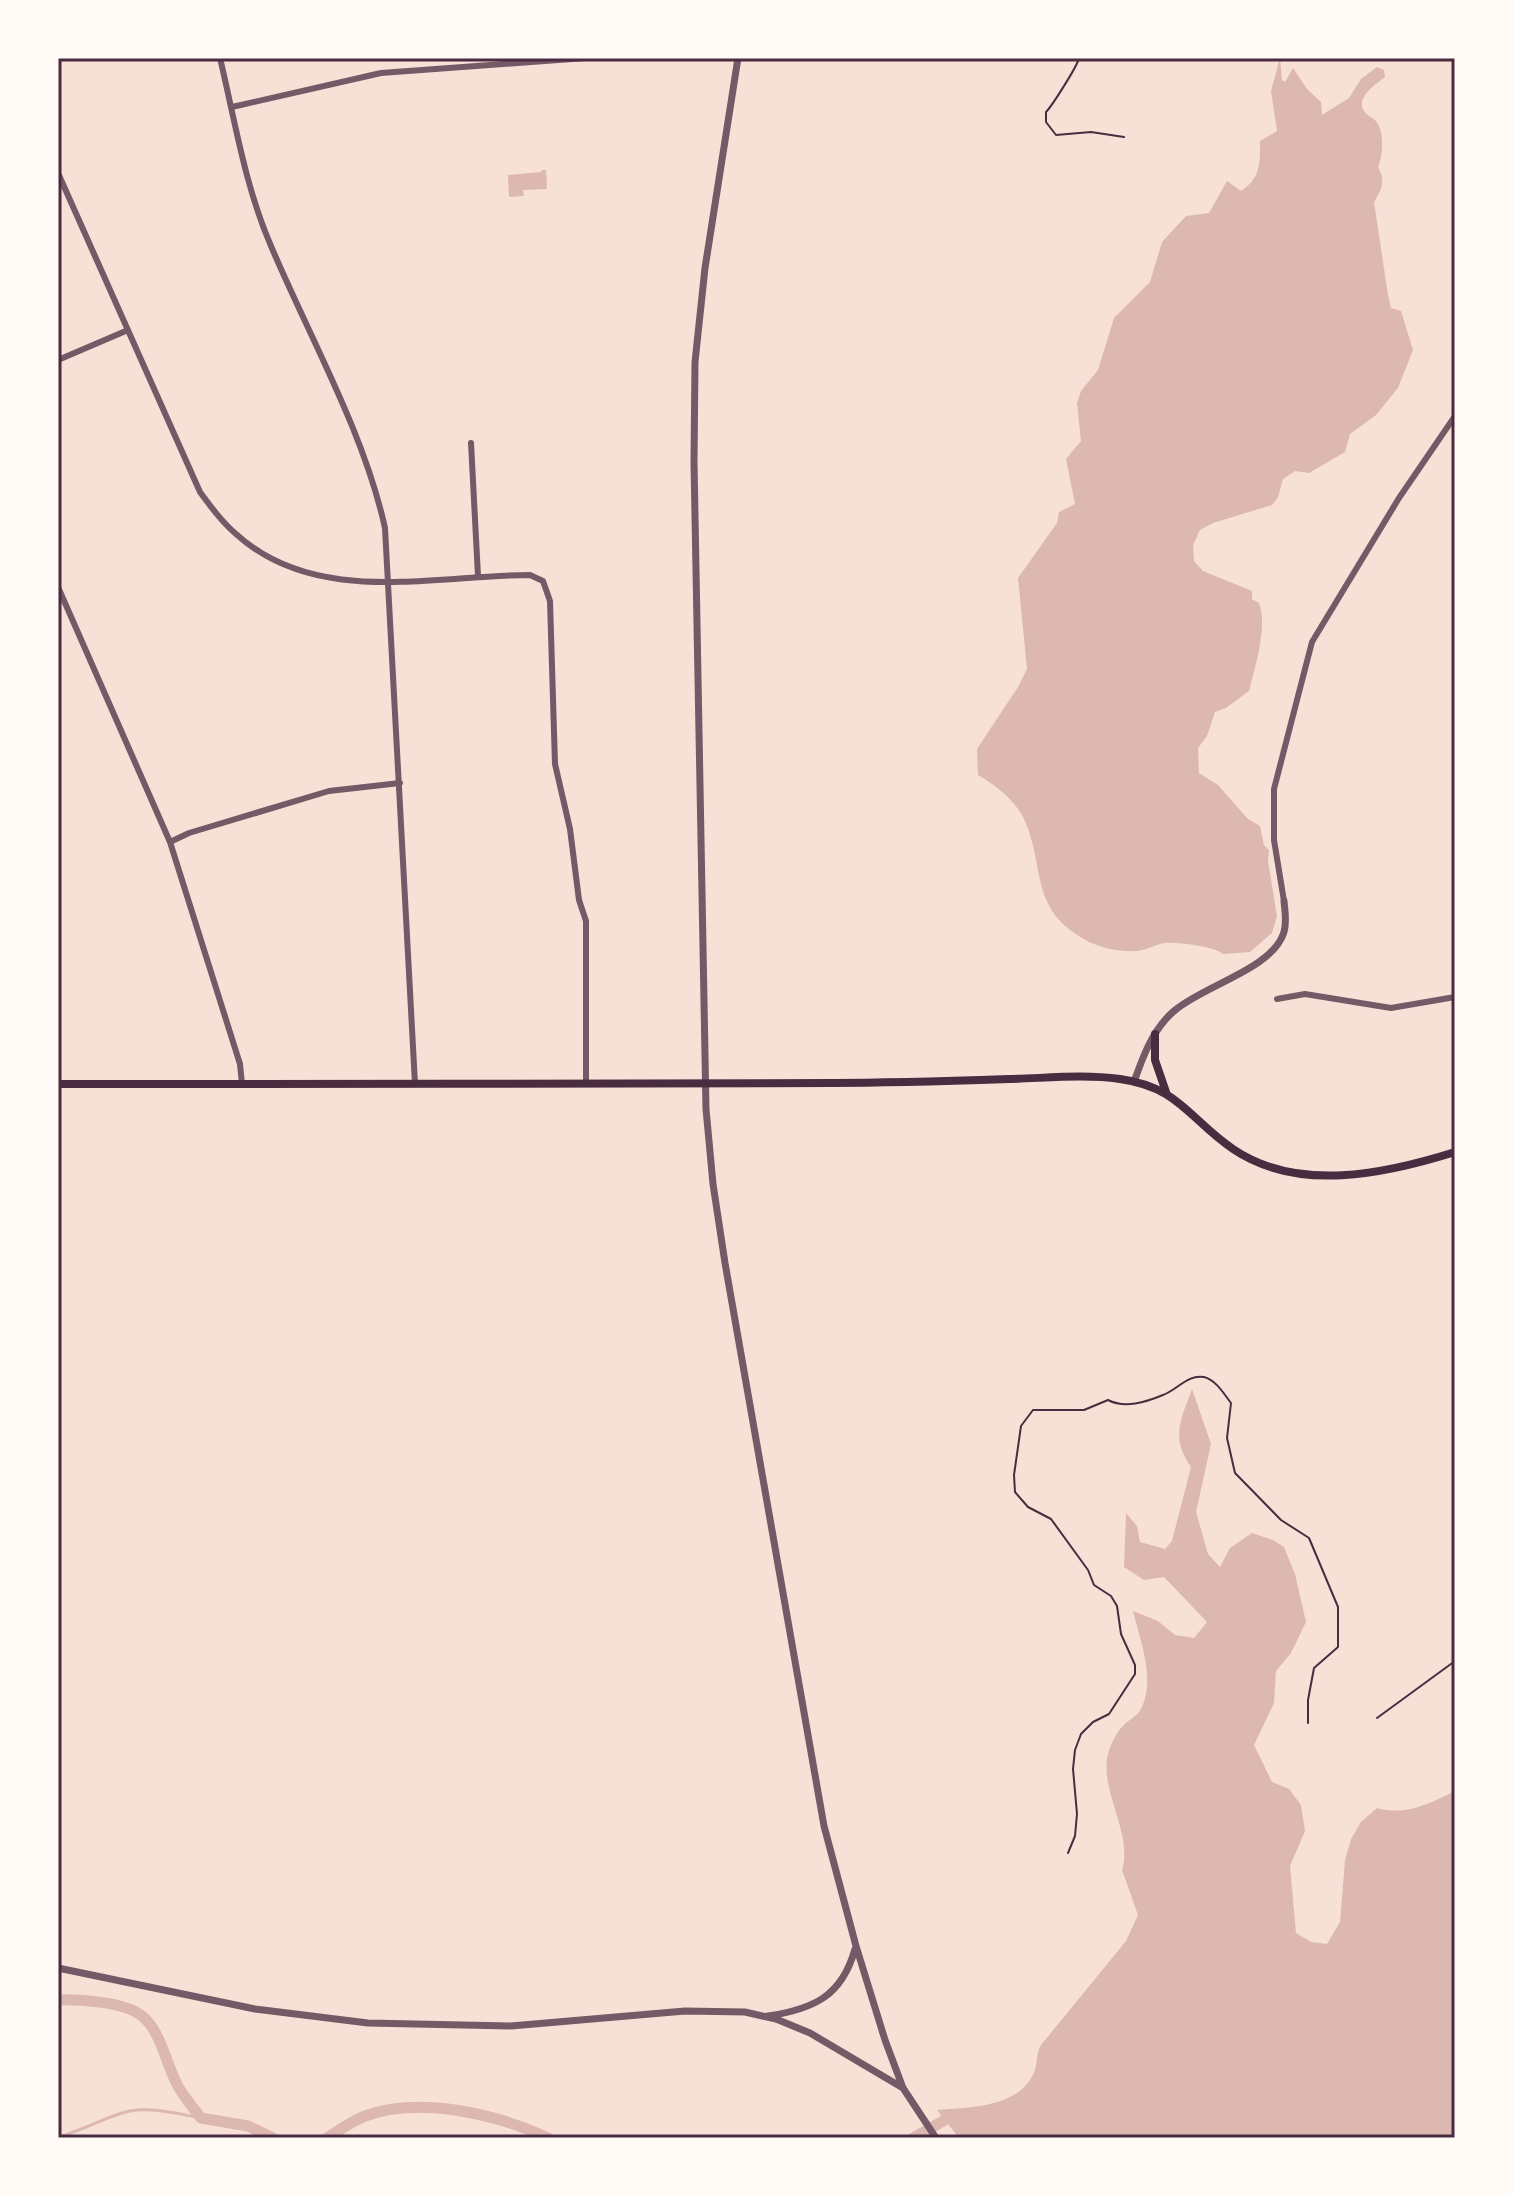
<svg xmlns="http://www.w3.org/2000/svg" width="1513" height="2196" font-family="Quicksand,sans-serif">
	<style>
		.water { fill: #dcb8b0 }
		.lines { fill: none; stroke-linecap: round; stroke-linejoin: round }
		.stream { stroke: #dcb8b0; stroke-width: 3 }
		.canal { stroke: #dcb8b0; stroke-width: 11 }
		.path { stroke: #4a2c40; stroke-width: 2 }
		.minor { stroke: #755966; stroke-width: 6 }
		.tertiary { stroke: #755966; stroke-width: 7 }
		.secondary { stroke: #4a2c40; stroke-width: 8 }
		.neatline { fill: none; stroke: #4a2c40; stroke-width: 3 }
	</style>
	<rect width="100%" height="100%" fill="#f7e1d7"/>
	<!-- water -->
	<path class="water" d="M1280,58L1282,80L1285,82L1293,68L1307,89L1321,102L1322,115L1349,98L1361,79L1377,67L1384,70L1385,77C1376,84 1355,98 1364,111C1368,117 1375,118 1378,124C1384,135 1383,156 1378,167C1386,181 1382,189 1374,202L1388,295L1391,308L1401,311L1413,350L1398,388L1376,415L1350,434L1345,452L1309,473L1295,471L1283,479L1278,497L1272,505L1213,523L1200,530L1193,545L1194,561L1203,571L1252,591V599L1259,603C1268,626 1255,667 1249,691L1226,708L1215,712L1207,736L1198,748L1199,773L1218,785L1248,819L1260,826L1264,845L1269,850L1268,861L1277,916L1272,933L1250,952L1223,954C1213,946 1178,942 1164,943C1154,945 1145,951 1135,951C1118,952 1096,947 1082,938C1030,907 1045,868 1025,821C1016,801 997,786 978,775L977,749L1018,687L1027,669L1018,578L1057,523L1059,512L1075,504L1066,459L1081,441L1077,403L1081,391L1098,370L1114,318L1150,282L1162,242L1186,216L1209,213L1227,181L1241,191C1261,178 1260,163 1260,141L1277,131L1271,91Z
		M542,170H546L547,189L523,190L524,196L509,197L508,175L541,172Z
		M1192,1389L1211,1444L1196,1512L1208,1554L1220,1567L1230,1548L1252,1533L1273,1540L1284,1547L1295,1574L1306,1622L1291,1653L1276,1671L1274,1703L1254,1745L1272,1782L1289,1789L1301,1805L1305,1831L1290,1866L1296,1933L1311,1942L1327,1944L1340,1922L1345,1860L1351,1839L1361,1822L1377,1808C1405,1816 1429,1804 1455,1791V2138H959L937,2110C970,2107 1016,2108 1033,2075C1038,2066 1035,2056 1041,2045L1126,1941L1138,1915L1122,1870C1133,1836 1102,1794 1107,1759C1108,1750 1116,1732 1123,1726C1128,1720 1138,1716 1141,1709C1156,1679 1140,1641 1133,1611L1158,1621L1175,1635L1194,1638L1207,1622L1164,1577L1144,1580L1124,1567L1126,1513L1137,1526L1140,1542L1165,1549L1172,1541L1191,1467C1170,1437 1181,1420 1192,1389Z"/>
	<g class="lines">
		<!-- stream -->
		<path class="stream" d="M58,2137C82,2131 109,2115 130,2111C153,2107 178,2114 201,2118"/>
		<!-- canal -->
		<path class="canal" d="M58,2000C80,1999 125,2002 142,2016C162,2032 166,2066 179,2088C185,2098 193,2108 201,2118L248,2126L273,2138
			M327,2138C338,2131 352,2121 365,2116C420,2096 497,2114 548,2138
			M913,2138L945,2120"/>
		<!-- path -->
		<path class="path" d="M1079,58C1078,65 1052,106 1046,112V122L1056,135L1091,132L1124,137
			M1377,1718L1455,1661
			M1068,1853L1075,1836L1077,1814L1073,1769L1075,1750L1081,1734L1093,1722L1109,1714L1135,1674V1665L1121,1634L1117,1606L1111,1596L1094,1585L1088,1570L1051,1519L1028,1507L1015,1492L1014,1475L1021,1426L1033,1410H1084L1108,1400C1125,1409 1146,1402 1163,1395C1177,1390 1188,1374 1204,1377C1216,1380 1224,1394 1231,1403L1227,1438L1235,1473L1281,1520L1309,1538L1338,1607V1647L1314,1668L1308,1700V1723"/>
		<!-- minor -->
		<path class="minor" d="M220,58C235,121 245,186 271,246C309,336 364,432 385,528L415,1084
			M232,107L381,73L586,58
			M58,173L200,492C211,507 222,522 236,534C316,607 433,575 530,575L543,581L550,601L555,764L570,829L579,900L586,921V1083
			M58,360L128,330
			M471,443L478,576
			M58,587L170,842L240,1064L242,1084
			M170,842L189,833L329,791L400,783
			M1284,901L1274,840V789L1312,642L1399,498L1455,416
			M1277,999L1305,994L1391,1008L1455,997"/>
		<!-- tertiary -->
		<path class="tertiary" d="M738,58L705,268L695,362L694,462L706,1109L713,1184L725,1263L824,1826L856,1946L885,2040L903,2088L936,2138
			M1134,1082C1143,1056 1153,1029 1174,1011C1204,985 1273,969 1284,932C1287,922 1285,912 1284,901
			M58,1968L255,2009L368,2023L511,2026L685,2011L745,2012L776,2019L810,2033L903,2088
			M768,2016C814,2009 842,1996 855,1949"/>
		<!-- secondary -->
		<path class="secondary" d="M1155,1034V1060L1166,1092
			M58,1084C316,1086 575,1082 833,1083C893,1083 952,1081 1012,1079C1048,1078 1084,1074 1120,1079C1179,1087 1189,1119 1233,1149C1298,1193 1385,1174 1455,1152"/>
	</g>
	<!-- border -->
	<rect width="1513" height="2196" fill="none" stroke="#fffaf5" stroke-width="120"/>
	<rect x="60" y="60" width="1393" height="2076" class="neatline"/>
</svg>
